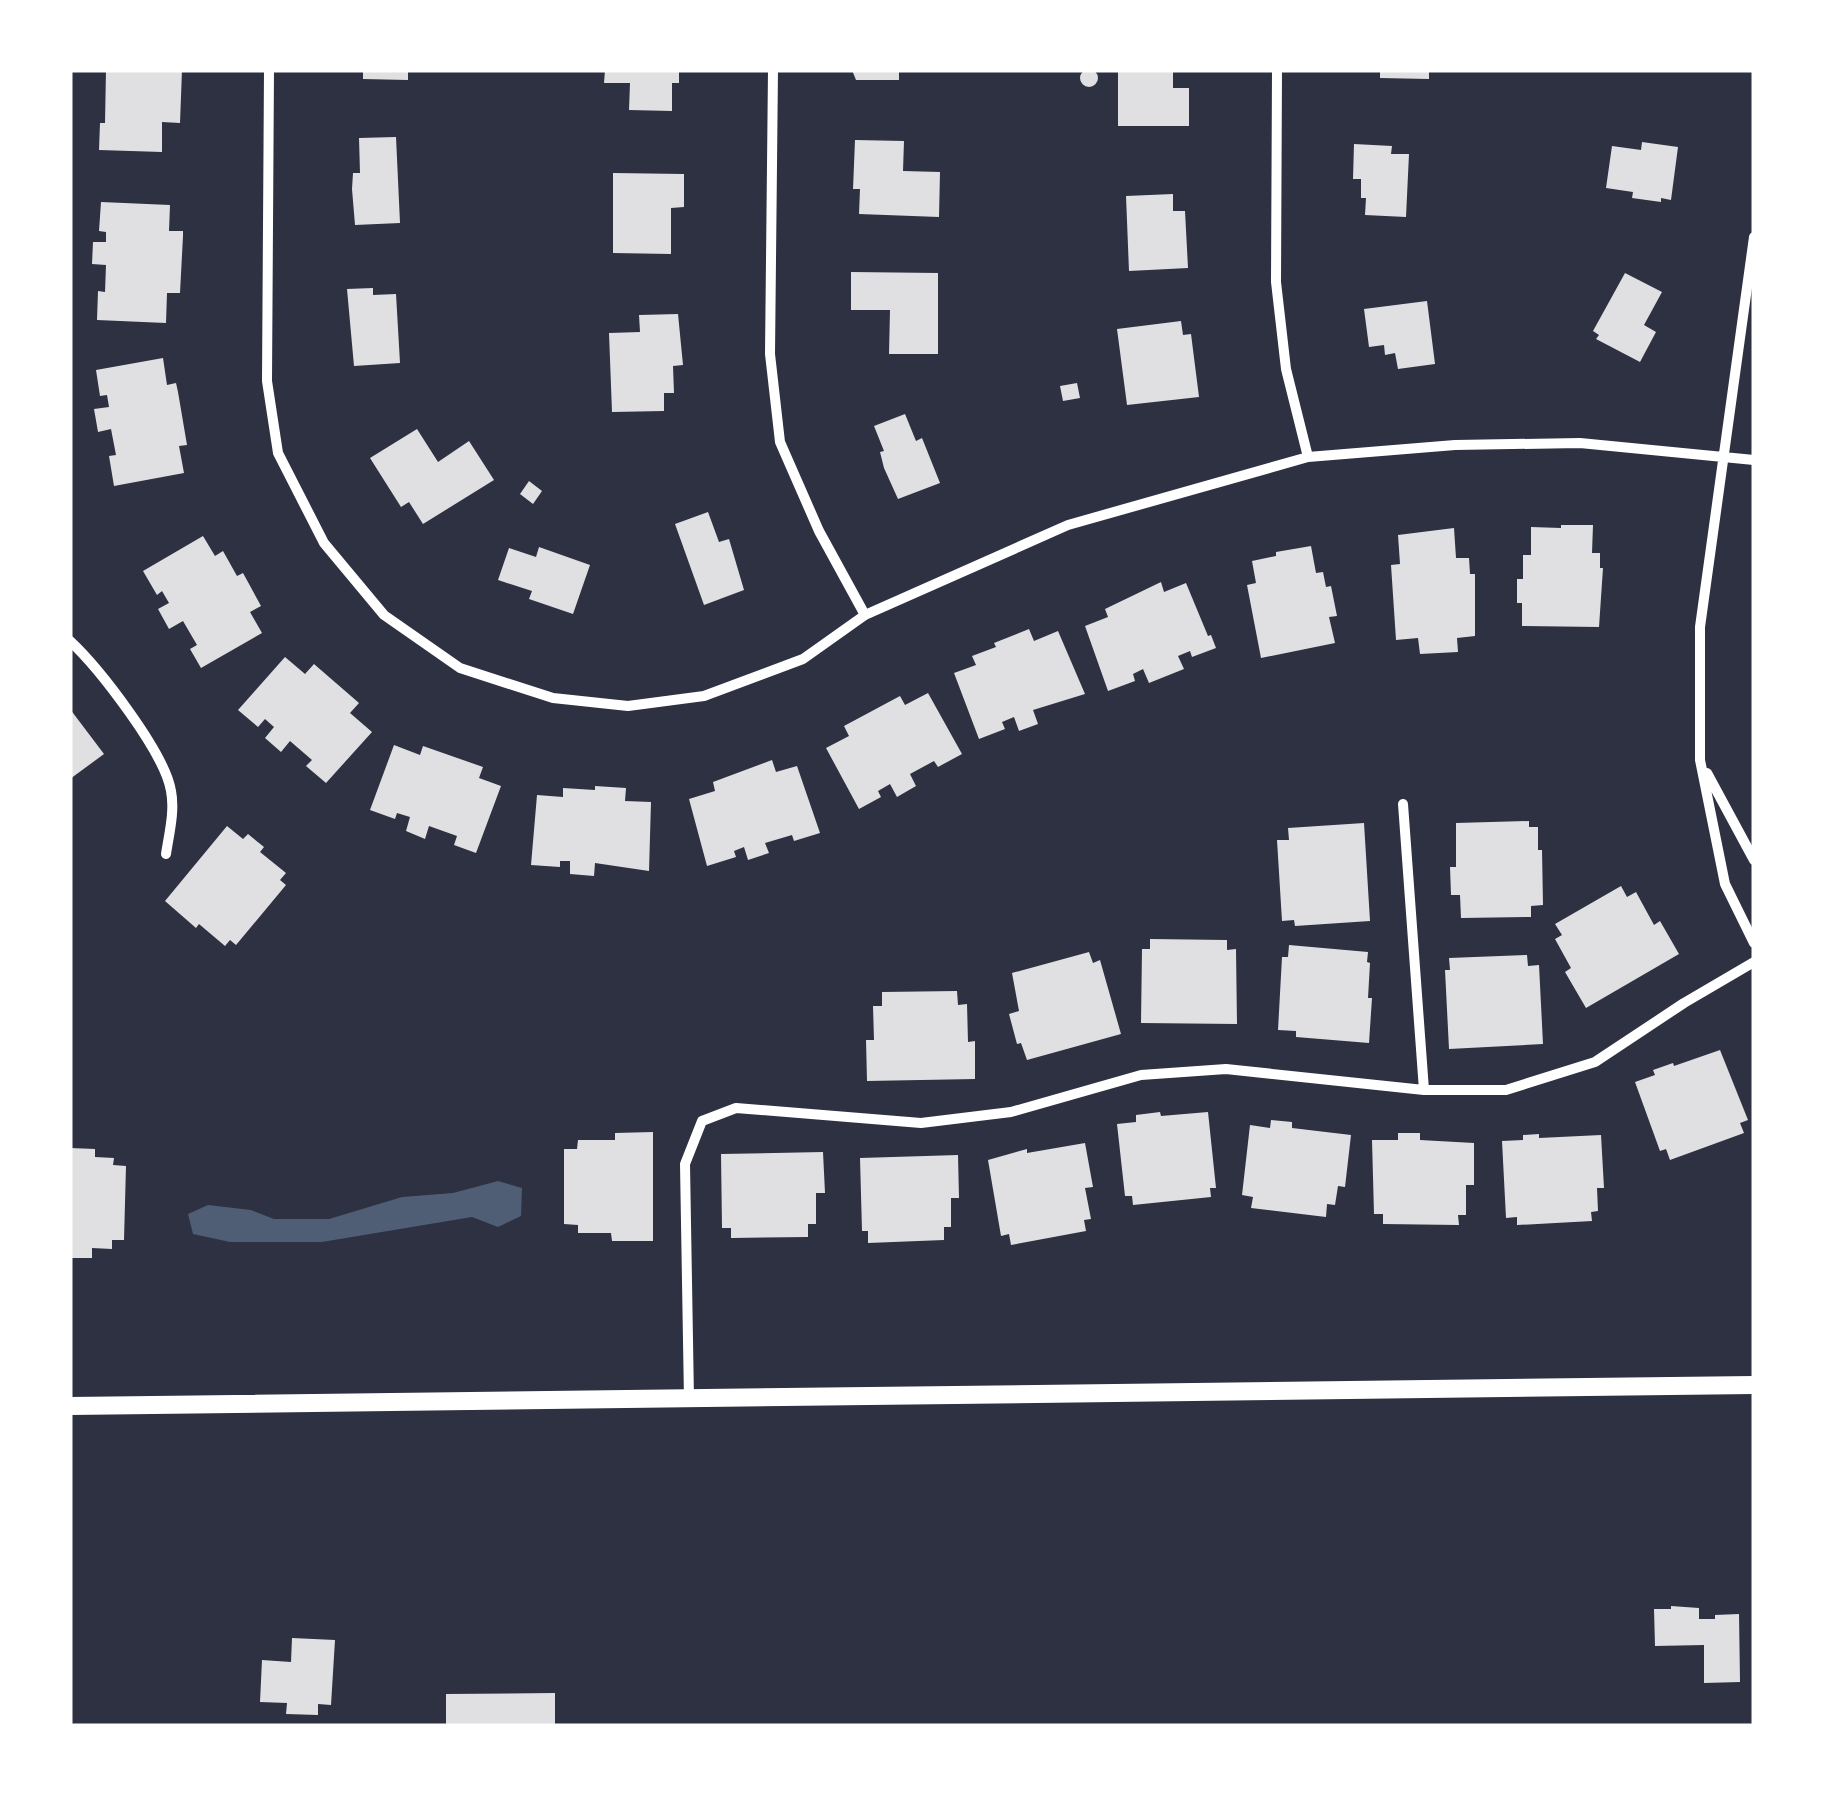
<svg xmlns="http://www.w3.org/2000/svg" width="1824" height="1796" font-family="'Work Sans',sans-serif">
	<style>
		.water { fill: #4f5d75 }
		.building { fill: #e0e0e3 }
		.lines { fill: none; stroke-linecap: round; stroke-linejoin: round }
		.minor { stroke: #fff; stroke-width: 10 }
		.tertiary { stroke: #fff; stroke-width: 18 }
	</style>
	<rect width="100%" height="100%" fill="#2d3142"/>
	<!-- water -->
	<path class="water" d="M498,1181L522,1188L521,1216L498,1227L472,1217L322,1242H230L193,1234L188,1214L208,1205L251,1210L274,1219H329L402,1197L453,1193Z"/>
	<!-- building -->
	<path class="building" d="M1080 78a9 9 0 1 1 18 0a9 9 0 1 1-18 0Z
		M106,70H182L180,123L162,122V152L99,150L100,123H105Z
		M363,70H408V80L363,79Z
		M605,70H679V83H672V111L629,110L630,83H604Z
		M852,70H899V80H856Z
		M1118,70H1173V88H1189V126H1118Z
		M1380,70H1429V79L1380,78Z
		M396,137L400,223L355,225L352,189L353,173H360L359,138Z
		M855,140L904,141L903,171L940,172L939,217L859,214L860,189H853Z
		M1642,142L1678,147L1671,200L1661,198V202L1632,198L1633,192L1606,188L1612,146L1641,150Z
		M1354,144L1392,146L1391,154H1409L1406,217L1365,215L1366,198H1361V179H1353Z
		M613,173L684,174V207L671,208V254L613,253Z
		M1173,194V211H1185L1188,268L1129,271L1126,196Z
		M101,202L170,205L169,231H183V236L180,293H167L166,323L97,320L98,291L105,292L106,265L92,264L93,242H106V232L99,231Z
		M851,272L938,273V354H889L890,310H851Z
		M1625,273L1662,292L1644,325L1656,332L1640,362L1596,339L1599,335L1593,331Z
		M373,288V295L396,294L400,363L354,366L347,289Z
		M1427,301L1435,364L1398,369L1395,353L1385,355L1384,345L1369,347L1364,309Z
		M678,314L683,365L673,366L674,393H664V411L612,412L609,333L640,332L639,315Z
		M1181,321L1183,335L1191,334L1199,397L1127,405L1117,329Z
		M163,358L167,385L176,383L178,392L187,445L179,446L184,473L114,486L109,456L116,455L111,429L98,432L94,409L109,407L107,395L100,396L96,370Z
		M1077,383L1080,398L1063,401L1060,386Z
		M905,414L916,441L922,438L940,483L898,499L884,468L880,452L884,451L874,426Z
		M417,429L438,462L469,441L494,480L423,524L409,502L401,507L370,458Z
		M529,481L542,491L533,504L520,494Z
		M708,512L719,542L729,539L744,590L704,605L675,524Z
		M1561,525H1593L1592,553H1600V568H1603L1599,627L1522,626V603H1517V579H1523V555H1531V527L1561,528Z
		M1454,528L1456,558H1469L1470,574H1475V636L1457,638L1458,652L1420,654L1418,638L1396,640L1391,565L1400,564L1398,535Z
		M203,536L215,556L223,551L237,576L243,573L261,606L250,612L262,633L201,668L190,649L197,645L183,621L169,629L158,609L169,603L162,591L157,595L143,571Z
		M1311,546L1316,573L1323,572L1326,587L1331,586L1337,616L1329,617L1335,643L1261,658L1247,585L1256,583L1252,561L1276,556V552Z
		M539,547L590,565L573,614L529,599L532,591L498,580L509,548L536,557Z
		M1161,582L1164,592L1186,583L1208,636L1211,635L1216,648L1192,657L1190,651L1178,656L1184,669L1149,683L1143,669L1133,674L1135,681L1108,691L1085,626L1108,617L1105,609Z
		M1029,629L1034,641L1058,631L1085,694L1033,710L1038,724L1019,731L1014,717L1002,722L1005,729L979,739L954,673L976,665L972,656L996,647L994,643Z
		M285,657L305,674L314,664L359,703L350,713L372,732L326,783L306,766L312,760L290,741L281,752L265,738L274,727L265,719L258,727L238,710Z
		M928,693L962,754L938,767L934,761L910,774L916,786L897,797L890,784L878,791L881,797L859,809L826,748L849,736L844,726L900,696L905,705Z
		M70,709L104,754L70,779Z
		M394,745L420,755L423,746L483,767L479,778L501,786L476,853L454,845L457,836L429,826L425,839L406,831L410,817L397,813L395,819L370,810Z
		M772,760L776,772L797,766L820,833L794,841L792,835L765,843L769,853L748,860L744,847L734,851L736,857L707,866L689,799L715,791L713,782Z
		M595,786L626,788L625,801L651,802L649,871L595,863L594,876L570,874V861H560V867L531,865L537,795L563,797V788L595,790Z
		M1529,821V827H1538V850H1542L1543,905L1531,906V917L1461,918L1460,895H1451L1450,867H1456V823Z
		M1364,823L1370,921L1295,926L1294,920L1282,921L1277,840H1289L1288,828Z
		M227,826L243,839L248,834L264,847L260,852L286,873L280,880L286,885L236,945L230,940L225,946L199,924L196,928L165,901Z
		M1621,886L1627,897L1636,892L1654,925L1660,921L1679,954L1586,1008L1565,972L1571,968L1555,939L1562,935L1555,924Z
		M1150,939L1227,940V950L1236,949L1237,1024L1141,1023L1142,949H1150Z
		M1289,945L1368,952L1367,962L1370,963L1368,998H1372L1369,1043L1296,1037V1031L1278,1030L1282,957H1288Z
		M1089,952L1093,963L1100,960L1121,1034L1027,1060L1021,1043L1017,1044L1009,1014L1019,1011L1012,973Z
		M1527,955L1528,966L1539,965L1543,1044L1449,1049L1445,970H1450L1449,958Z
		M957,991L958,1005L967,1004L968,1042L975,1041V1079L867,1081L866,1040H874L873,1006H882V992Z
		M1720,1050L1748,1120L1740,1123L1744,1133L1670,1160L1666,1149L1660,1151L1635,1082L1655,1075L1653,1070L1673,1063L1674,1066Z
		M1160,1112L1161,1116L1208,1112L1216,1188H1210L1211,1197L1133,1205L1132,1196H1125L1117,1124L1136,1122V1115Z
		M1271,1120L1292,1122V1128L1351,1135L1345,1187L1338,1186L1335,1205L1327,1204L1326,1217L1251,1208L1253,1197L1242,1195L1250,1125L1270,1128Z
		M653,1132V1241H612L611,1233H578V1225L564,1224V1149H577L578,1140H615V1133Z
		M1398,1133H1420V1140L1474,1143V1185H1466V1215H1458L1459,1225L1383,1224V1214H1374L1372,1140H1398Z
		M1539,1134V1138L1601,1135L1604,1188H1597L1598,1211L1591,1212L1592,1221L1517,1225V1217L1506,1218L1502,1141L1523,1140V1135Z
		M1085,1143L1093,1187L1085,1188L1091,1219L1084,1220L1086,1231L1011,1245L1009,1234L1001,1236L988,1160L1027,1149V1153Z
		M70,1148L95,1149V1157L114,1158L113,1165L126,1166L124,1240H112V1249L92,1248V1258H70Z
		M823,1152L825,1193H816V1224H808V1237L731,1238V1228H722L721,1154Z
		M958,1155L959,1198H951V1227H944V1240L868,1243V1231H862L860,1158Z
		M1671,1606L1699,1608V1619H1715V1615L1739,1614L1740,1682L1704,1683V1645L1655,1646L1654,1609H1671Z
		M292,1638L335,1640L331,1705L318,1704V1715L286,1714L287,1703L260,1702L262,1660L291,1662Z
		M555,1693V1726H446V1694Z"/>
	<g class="lines">
		<!-- minor -->
		<path class="minor" d="M269,70L267,381L278,453L324,543L384,615L460,668L553,698L628,706L704,696L803,659L865,615L1068,525L1308,457L1455,445L1580,443L1754,460
			M773,70L770,354L780,442L819,531L865,615
			M1277,70L1276,282L1286,369L1308,457
			M1754,237L1700,627V760L1725,884L1754,943
			M70,641C99,668 165,753 171,791C175,811 169,834 166,854
			M1707,773L1754,860
			M1403,804L1424,1090
			M689,1399L685,1164L702,1121L736,1108L921,1123L1011,1112L1141,1075L1226,1069L1424,1090H1506L1595,1062L1684,1003L1754,962"/>
		<!-- tertiary -->
		<path class="tertiary" d="M70,1406L1754,1385"/>
	</g>
	<!-- border -->
	<rect width="1824" height="1796" fill="none" stroke="#ffffff" stroke-width="145"/>
</svg>
